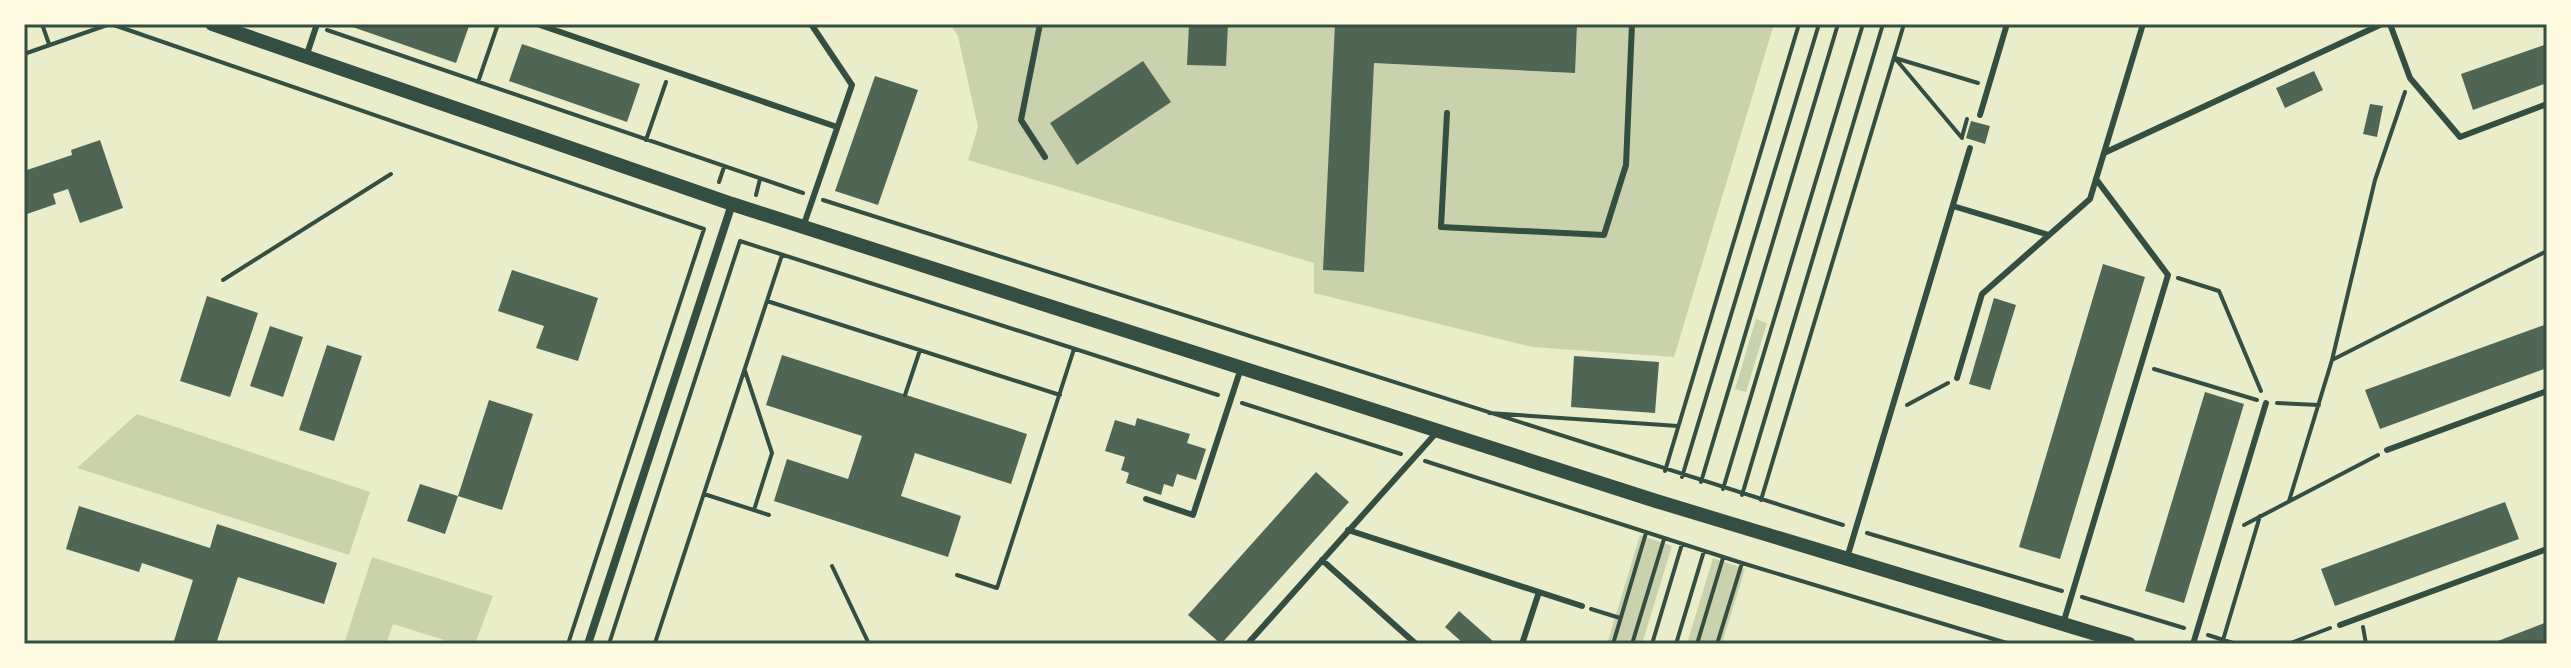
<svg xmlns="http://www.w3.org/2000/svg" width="2571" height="668" font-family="Ubuntu,sans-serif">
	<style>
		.green { fill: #cad2ad }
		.building { fill: #4f6655 }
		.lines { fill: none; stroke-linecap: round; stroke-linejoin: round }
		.path { stroke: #344e41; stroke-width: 4 }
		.service { stroke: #344e41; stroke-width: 6 }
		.minor { stroke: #344e41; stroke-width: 8 }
		.tertiary { stroke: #344e41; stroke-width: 14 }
		.neatline { fill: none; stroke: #344e41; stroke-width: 3 }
	</style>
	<rect width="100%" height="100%" fill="#e9edc9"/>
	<!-- green -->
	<path class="green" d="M950,24H1774L1674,357L1532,347L1314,293V263L968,160L978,127L958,36Z
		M1756,319L1767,323L1746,392L1735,389Z
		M137,414L370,492L349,555L77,468Z
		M1640,535L1672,546L1642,644H1607Z
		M372,557L493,596L475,644H457L393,624L386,644H344Z
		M1713,558L1745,569L1722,644H1687Z"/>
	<!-- building -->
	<path class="building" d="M344,24H464L469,26L456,63Z
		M1189,24H1228L1226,66L1187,65Z
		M1335,24H1577L1575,73L1374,63L1364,272L1323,270Z
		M522,44L640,84L627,122L509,81Z
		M2547,44V83L2473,110L2461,74Z
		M1143,61L1171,102L1077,165L1050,123Z
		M2314,71L2323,90L2285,108L2276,88Z
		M875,76L918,90L878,205L835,191Z
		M2370,104L2383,106L2377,137L2363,134Z
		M1971,121L1990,126L1985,144L1966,138Z
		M100,140L123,208L80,223L68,189L53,194L56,204L24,215V171L72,155L71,150Z
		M2103,264L2145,277L2060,559L2019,547Z
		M512,270L598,298L578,361L536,348L544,326L498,311Z
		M207,296L258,313L230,397L180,381Z
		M1994,298L2016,305L1990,390L1969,384Z
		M2547,324V368L2380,429L2365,390Z
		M270,326L303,337L283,397L250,386Z
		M327,345L362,356L334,441L299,430Z
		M782,355L1027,434L1011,484L915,453L901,496L961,516L948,557L774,501L787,459L848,479L862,436L766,405Z
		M1574,356L1659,362L1655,413L1571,407Z
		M2205,392L2244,404L2184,603L2145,591Z
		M489,400L533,414L502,510L458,496Z
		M1137,418L1190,434L1187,443L1206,449L1196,480L1177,474L1173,487L1164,484L1161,495L1126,483L1129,473L1121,470L1125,457L1105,451L1115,420L1135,426Z
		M1316,472L1349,502L1221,644L1188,615Z
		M420,484L458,496L445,534L407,521Z
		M2505,502L2519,539L2335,606L2321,569Z
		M79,506L210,548L217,524L337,563L324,604L238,577L216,644H173L193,580L142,563L139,572L66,549Z
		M1459,611L1494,642L1493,644H1464L1445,627Z
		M2547,622V644H2490Z"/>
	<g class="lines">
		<!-- path -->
		<path class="path" d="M42,24L49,44
			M111,24L704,229L568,644
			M327,30L803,193
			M24,54L110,24
			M1894,57L1962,138
			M1895,58L1978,83
			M478,82L498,24
			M1962,137L1967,119
			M646,140L666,82
			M719,182L724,167
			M756,195L760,179
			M823,200L1843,525
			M2178,278L2219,291L2261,391
			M223,280L391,174
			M767,301L1060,395
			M2332,360L2547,251
			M2154,369L2257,400
			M745,371L772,453L754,510
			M905,395L920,350
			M1242,403L1401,454
			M2277,403L2319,405
			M1907,405L1948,383
			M1489,413L1678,426
			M1425,461L1742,563L2010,644
			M1665,471L1799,24
			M1682,477L1819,24
			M1701,482L1838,24
			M1723,489L1863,24
			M704,494L769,515
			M1742,495L1883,24
			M1761,500L1904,24
			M2289,501L2332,360L2375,180L2405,92
			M2244,525L2378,455
			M1867,533L2062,591
			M832,566L869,644
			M957,575L997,588L1074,349
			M2082,597L2184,628
			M1591,609L1620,618
			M2363,627L2366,644
			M2208,635L2236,644
			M2223,640L2260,516
			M655,643L782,255
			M609,644L740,241L1218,395
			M1613,644L1646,533
			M1632,644L1664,539
			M1652,644L1682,544
			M1676,644L1704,551
			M1697,644L1723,558
			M1717,644L1742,563
			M2288,644L2330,628"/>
		<!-- service -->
		<path class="service" d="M537,24L837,127
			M1040,24L1021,120L1045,157
			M2390,24L2410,78L2460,137L2547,104
			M306,57L317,24
			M1447,113L1441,227L1604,235L1626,165L1632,24
			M1980,115L2007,24
			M2104,153L2382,24
			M1953,206L2049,235
			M803,227L852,85L811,24
			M1957,378L1982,294L2090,199L2143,24
			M2387,450L2547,391
			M1146,499L1193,515L1241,368
			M1348,530L1582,606
			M1847,558L1970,148
			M1322,560L1416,644
			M2063,624L2168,275L2096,179
			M2340,625L2547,549
			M1250,641L1437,432
			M1522,644L1539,592
			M2193,644L2266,403"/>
		<!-- minor -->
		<path class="minor" d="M588,644L732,204"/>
		<!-- tertiary -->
		<path class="tertiary" d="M212,24L732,204L1656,501L2129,644"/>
	</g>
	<!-- border -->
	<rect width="2571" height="668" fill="none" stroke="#fefae0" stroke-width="52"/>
	<rect x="26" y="26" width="2519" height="616" class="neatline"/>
</svg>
